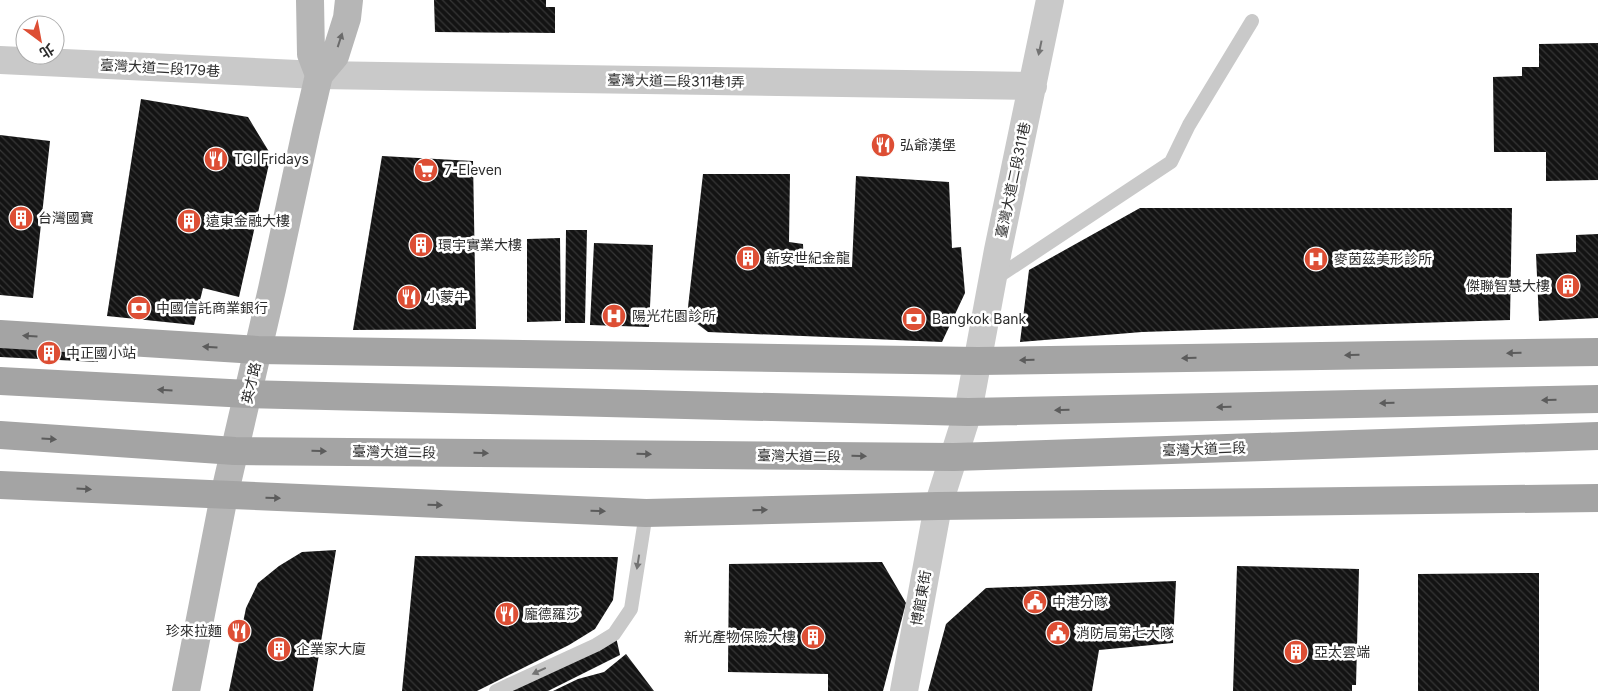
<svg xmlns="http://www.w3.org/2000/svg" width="1598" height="691" font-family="Inter,'Noto Sans TC',sans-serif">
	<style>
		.building { fill: url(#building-back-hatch) }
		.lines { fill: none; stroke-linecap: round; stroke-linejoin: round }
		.lane { stroke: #c9c9c9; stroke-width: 14 }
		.street { stroke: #c9c9c9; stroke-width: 28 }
		.secondary { stroke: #b6b6b6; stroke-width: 28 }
		.primary { stroke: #a4a4a4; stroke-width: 28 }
		.oneway { fill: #6a6a6a }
		.oneway2 { fill: #737373 }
		.oneway3 { fill: #5c5c5c }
		.labels { text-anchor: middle; stroke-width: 5; stroke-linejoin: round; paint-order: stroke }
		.street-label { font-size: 14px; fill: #2c2c2c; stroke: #fff }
		.poi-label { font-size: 14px; fill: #2c2c2c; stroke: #fff; text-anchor: start }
	</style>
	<defs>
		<pattern id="building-back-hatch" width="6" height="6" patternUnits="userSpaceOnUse" patternTransform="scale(1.25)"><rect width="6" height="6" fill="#131313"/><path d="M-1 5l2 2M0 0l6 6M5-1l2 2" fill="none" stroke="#363636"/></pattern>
	</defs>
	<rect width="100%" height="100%" fill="#fff"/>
	<!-- building -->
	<path class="building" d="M434,0H546V7H555V33L435,32Z
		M1598,43V180L1546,181V152H1494L1493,77L1522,76V67H1539V44Z
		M141,99L248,117L271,155L239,297L203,288L194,325L107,316Z
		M0,135L50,141L33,298L0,295Z
		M382,156L473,161L476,329L353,330Z
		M703,174H790L789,242L803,244L804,267H852L856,176L949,182L952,248L961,247L965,293L942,342L708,332L687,316Z
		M1140,208H1512L1510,320L1142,332L1020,342L1029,270Z
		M566,230H587L585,323H565Z
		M1598,234V318L1539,321L1536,254L1576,252V235Z
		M560,238L561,321L527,322V239Z
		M594,243L653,245L649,327L590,325Z
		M0,344L98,350V362L0,357Z
		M336,550L313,691H229L246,608L258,583L279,566L302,552Z
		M415,556L513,557H618L613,600L595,629L569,645L477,691H402Z
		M882,562L906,603L883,691H828V674L728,672L729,564Z
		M1237,566L1359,569L1356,685H1352V691H1233Z
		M1539,573V691H1418V574Z
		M1176,581L1173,643L1099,650L1092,691H928L946,624L986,588Z
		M616,637L620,655L548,691H505Z
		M626,654L654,691H553L578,679L604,672Z"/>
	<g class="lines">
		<!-- lane -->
		<path class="lane" d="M993,280L1171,162L1189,125L1252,21
			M496,691L596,645L614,634L631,609L646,513"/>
		<!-- street -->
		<path class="street" d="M0,60L319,75L1033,86
			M904,691L938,506L968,412L998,250L1050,0"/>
		<!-- secondary -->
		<path class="secondary" d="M310,0L311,54L319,75
			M186,691L224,496L272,289L306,131L319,75L335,56L347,18L349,0"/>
		<!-- primary -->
		<path class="primary" d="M0,334L258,350L978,361L1598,352
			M0,381L248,394L968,412L1598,399
			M0,435L235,451L954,457L1598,436
			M0,485L646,513L938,506L1598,498"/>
	</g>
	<!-- one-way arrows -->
	<defs><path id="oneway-solid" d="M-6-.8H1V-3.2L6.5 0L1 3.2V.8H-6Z" transform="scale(1.25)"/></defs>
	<use class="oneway" href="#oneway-solid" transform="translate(340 40) rotate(-72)"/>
	<g class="oneway2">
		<use href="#oneway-solid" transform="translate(1040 48) rotate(102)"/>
		<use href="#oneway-solid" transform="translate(638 562) rotate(99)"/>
		<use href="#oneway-solid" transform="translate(539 671) rotate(155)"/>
	</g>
	<g class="oneway3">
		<use href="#oneway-solid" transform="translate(30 336) rotate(-176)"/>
		<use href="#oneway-solid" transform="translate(210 347) rotate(-176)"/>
		<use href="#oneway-solid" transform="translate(1514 353) rotate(179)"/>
		<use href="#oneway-solid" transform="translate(1352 355) rotate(179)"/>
		<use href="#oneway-solid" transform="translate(1189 358) rotate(179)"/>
		<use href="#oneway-solid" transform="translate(1027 360) rotate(179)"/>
		<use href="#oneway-solid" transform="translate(165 390) rotate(-177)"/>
		<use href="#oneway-solid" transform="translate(1549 400) rotate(179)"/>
		<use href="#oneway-solid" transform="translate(1387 403) rotate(179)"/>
		<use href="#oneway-solid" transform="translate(1224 407) rotate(179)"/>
		<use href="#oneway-solid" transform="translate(1062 410) rotate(179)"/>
		<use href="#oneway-solid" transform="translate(49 439) rotate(4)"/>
		<use href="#oneway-solid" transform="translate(319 451) rotate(1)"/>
		<use href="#oneway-solid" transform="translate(481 453) rotate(1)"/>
		<use href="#oneway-solid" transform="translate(644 454) rotate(1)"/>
		<use href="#oneway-solid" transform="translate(859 456) rotate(1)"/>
		<use href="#oneway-solid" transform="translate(84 489) rotate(3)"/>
		<use href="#oneway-solid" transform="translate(273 498) rotate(2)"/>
		<use href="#oneway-solid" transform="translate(435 505) rotate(2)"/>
		<use href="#oneway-solid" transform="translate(760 510) rotate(-2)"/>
		<use href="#oneway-solid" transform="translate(598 511) rotate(2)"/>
	</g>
	<!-- icons -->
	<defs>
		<g id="restaurant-disc" transform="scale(1.25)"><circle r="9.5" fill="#dd4e34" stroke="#fff"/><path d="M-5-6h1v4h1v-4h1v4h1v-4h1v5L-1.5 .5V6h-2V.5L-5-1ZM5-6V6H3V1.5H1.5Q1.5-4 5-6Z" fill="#fff"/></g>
		<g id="supermarket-disc" transform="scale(1.25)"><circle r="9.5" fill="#dd4e34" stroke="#fff"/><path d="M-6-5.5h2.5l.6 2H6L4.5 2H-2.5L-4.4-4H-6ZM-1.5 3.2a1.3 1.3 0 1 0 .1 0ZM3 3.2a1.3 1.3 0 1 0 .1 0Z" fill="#fff"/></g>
		<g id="building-disc" transform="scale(1.25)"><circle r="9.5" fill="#dd4e34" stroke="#fff"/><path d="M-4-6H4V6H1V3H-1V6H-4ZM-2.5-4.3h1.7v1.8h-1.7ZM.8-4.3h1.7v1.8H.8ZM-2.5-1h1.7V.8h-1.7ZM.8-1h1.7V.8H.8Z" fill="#fff"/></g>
		<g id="hospital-disc" transform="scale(1.25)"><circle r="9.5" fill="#dd4e34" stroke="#fff"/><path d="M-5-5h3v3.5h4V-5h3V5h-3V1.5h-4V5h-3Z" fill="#fff"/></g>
		<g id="bank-disc" transform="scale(1.25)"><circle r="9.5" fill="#dd4e34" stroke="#fff"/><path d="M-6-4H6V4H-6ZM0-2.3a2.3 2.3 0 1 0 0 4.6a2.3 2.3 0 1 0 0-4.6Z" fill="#fff"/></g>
		<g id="civic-disc" transform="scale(1.25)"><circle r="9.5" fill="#dd4e34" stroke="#fff"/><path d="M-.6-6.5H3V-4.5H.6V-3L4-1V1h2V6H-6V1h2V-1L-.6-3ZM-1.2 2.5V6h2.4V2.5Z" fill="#fff"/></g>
	</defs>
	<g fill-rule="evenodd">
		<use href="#restaurant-disc" x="883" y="145"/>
		<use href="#restaurant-disc" x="216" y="159"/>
		<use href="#supermarket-disc" x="426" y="170"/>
		<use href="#building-disc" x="21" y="218"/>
		<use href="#building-disc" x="189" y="221"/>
		<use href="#building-disc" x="421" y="245"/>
		<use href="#building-disc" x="748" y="258"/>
		<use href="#hospital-disc" x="1316" y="259"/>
		<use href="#building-disc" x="1568" y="286"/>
		<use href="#restaurant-disc" x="409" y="297"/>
		<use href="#bank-disc" x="139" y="308"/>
		<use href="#hospital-disc" x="614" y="316"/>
		<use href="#bank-disc" x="914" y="319"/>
		<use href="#building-disc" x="49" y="353"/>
		<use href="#civic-disc" x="1035" y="602"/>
		<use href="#restaurant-disc" x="507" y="614"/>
		<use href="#restaurant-disc" x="239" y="631"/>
		<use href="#civic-disc" x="1058" y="633"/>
		<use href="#building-disc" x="813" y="637"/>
		<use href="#building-disc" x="279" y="649"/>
		<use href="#building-disc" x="1296" y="652"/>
	</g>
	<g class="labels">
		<!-- street labels -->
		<g class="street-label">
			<text transform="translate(160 68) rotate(3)" y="5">臺灣大道二段179巷</text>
			<text transform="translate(676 81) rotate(1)" y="5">臺灣大道二段311巷1弄</text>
			<text transform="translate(1013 180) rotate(-78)" y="5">臺灣大道二段311巷</text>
			<text transform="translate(251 383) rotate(-77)" y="5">英才路</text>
			<text transform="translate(1204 449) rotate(-2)" y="5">臺灣大道二段</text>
			<text transform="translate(394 452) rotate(1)" y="5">臺灣大道二段</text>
			<text transform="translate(799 456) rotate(1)" y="5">臺灣大道二段</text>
			<text transform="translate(921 598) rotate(-80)" y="5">博館東街</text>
		</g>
		<!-- poi labels -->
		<g class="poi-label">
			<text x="900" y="150">弘爺漢堡</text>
			<text x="234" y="164">TGI Fridays</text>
			<text x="444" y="175">7-Eleven</text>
			<text x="38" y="223">台灣國寶</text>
			<text x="206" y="226">遠東金融大樓</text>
			<text x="438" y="250">環宇實業大樓</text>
			<text x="766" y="263">新安世紀金龍</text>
			<text x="1334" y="264">麥茵茲美形診所</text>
			<text x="1550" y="291" text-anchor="end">傑聯智慧大樓</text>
			<text x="426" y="302">小蒙牛</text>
			<text x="156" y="313">中國信託商業銀行</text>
			<text x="632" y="321">陽光花園診所</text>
			<text x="932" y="324">Bangkok Bank</text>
			<text x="66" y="358">中正國小站</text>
			<text x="1052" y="607">中港分隊</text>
			<text x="524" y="619">龐德羅莎</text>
			<text x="222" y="636" text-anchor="end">珍來拉麵</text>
			<text x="1076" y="638">消防局第七大隊</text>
			<text x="796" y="642" text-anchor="end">新光產物保險大樓</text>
			<text x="296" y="654">企業家大廈</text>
			<text x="1314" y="657">亞太雲端</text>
		</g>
	</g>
	<!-- north arrow -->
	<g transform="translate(40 40) rotate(148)"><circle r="24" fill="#ffffff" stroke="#ababab"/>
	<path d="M0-4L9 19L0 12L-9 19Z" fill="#dd4e34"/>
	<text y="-8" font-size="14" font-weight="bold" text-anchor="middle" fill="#2c2c2c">北</text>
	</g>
</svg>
